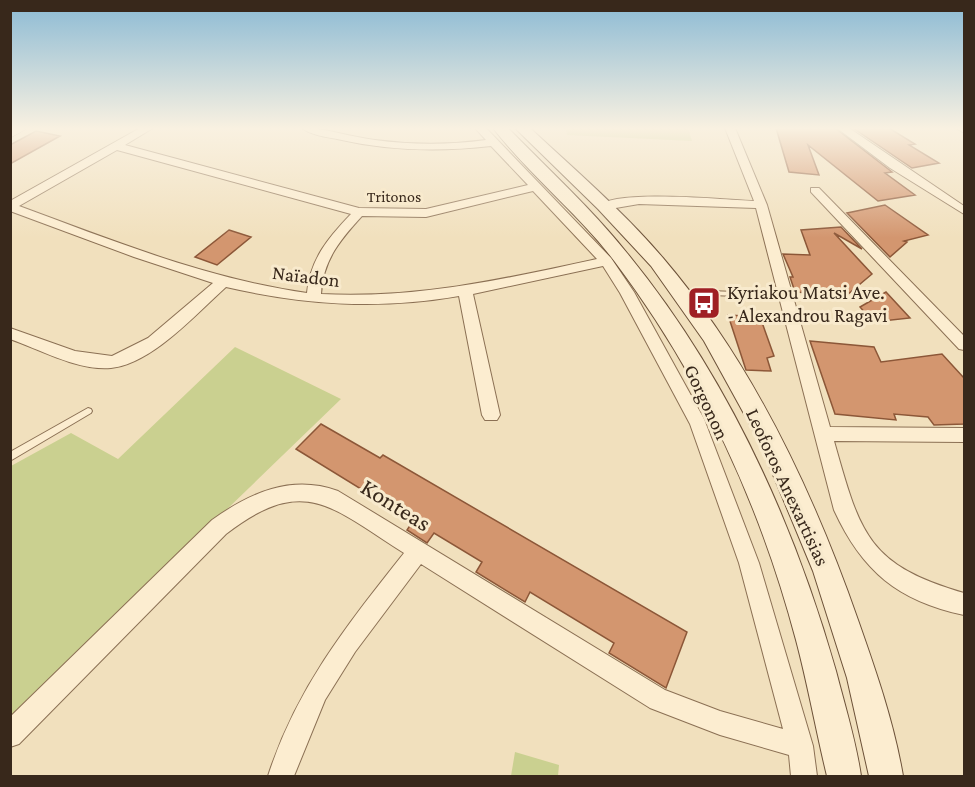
<svg xmlns="http://www.w3.org/2000/svg" width="975" height="787" font-family="'Crimson Pro',serif">
	<style>
		.green { fill: #cad090 }
		.building { fill: #d3966f; stroke: #8c5738; stroke-width: 1.5 }
		.lines { fill: none; stroke-linecap: round; stroke-linejoin: round }
		.service-casing { stroke: #8b7054; stroke-width: 2 }
		.minor-casing { stroke: #8b7054; stroke-width: 2 }
		.tertiary-casing { stroke: #8b7054; stroke-width: 1 }
		.secondary-casing { stroke: #6c5138; stroke-width: 2 }
		.service { fill: #fcedd0; fill-rule: evenodd }
		.minor { fill: #fcedd0; fill-rule: evenodd }
		.tertiary { fill: #fcedd0; fill-rule: evenodd }
		.secondary { fill: #fcedd0; fill-rule: evenodd }
		.labels { text-anchor: middle; stroke-width: 6; stroke-linejoin: round; paint-order: stroke }
		.far-street-label { font-size: 16px; fill: #38281b; stroke: #f8eacd }
		.street-label { font-size: 20px; fill: #38281b; stroke: #f8eacd }
		.poi-label { font-size: 20px; fill: #38281b; stroke: #f8eacd; text-anchor: start }
		.near-street-label { font-size: 24px; fill: #38281b; stroke: #f8eacd }
	</style>
	<rect width="100%" height="100%" fill="#f1e0bd"/>
	<!-- green -->
	<path class="green" d="M566,128H688L692,141L567,135Z
		M235,347L341,399L11,718V466L71,433L118,459Z
		M515,752L559,765L558,776H511Z"/>
	<!-- building -->
	<path class="building" d="M776,128H835L892,172L885,173L915,195L878,201L808,145L819,175L789,172Z
		M853,128H889L915,144L909,145L939,163L912,168Z
		M36,131L60,136L10,164V145Z
		M885,205L928,235L904,241L907,242L890,257L847,213Z
		M841,227L862,249L834,233L872,274L847,295L795,292L790,277H793L783,254L810,255L801,230Z
		M229,230L251,237L217,265L195,257Z
		M886,292L910,318L873,322L860,307Z
		M728,315L760,317L774,356L767,358L771,371L746,370Z
		M810,341L874,347L881,362L942,354L964,378V424L934,425L928,417L894,414L896,420L835,414Z
		M321,424L380,458L383,455L687,632L666,688L609,653L614,643L530,592L525,602L476,572L482,562L434,533L427,543L407,530L413,521L296,449Z"/>
	<g class="lines">
		<!-- service casing -->
		<g class="service-casing">
			<path id="service" d="M709,291L787,294L791,296L787,298L711,295L707,293Z
				M88,408L91,409L92,411L91,413L10,461V452Z"/>
		</g>
		<!-- minor casing -->
		<g class="minor-casing">
			<path id="minor" d="M140,128H153L125,145L359,208L426,209L528,185L491,146C439,152 389,151 337,139C326,137 311,135 302,128C327,128 350,137 375,140C412,145 449,145 486,140L475,128H486L611,258L634,292L704,419L759,563L813,746L817,776H791L789,755L720,735L650,708L421,564L355,652L325,700L294,776H268C297,687 347,625 404,553C332,508 305,473 226,534L19,744L10,747V717L212,520C250,493 291,474 338,491L665,690L720,711L783,729L739,563L690,424L620,293L603,266L473,294L500,415L497,420H485L482,415L459,296C379,310 304,305 226,287C197,313 152,364 111,368C78,371 41,350 10,339V328L75,351L112,356L148,338L213,283L134,257L10,211V201ZM117,150L351,214C329,237 310,259 307,293C207,279 114,241 19,206ZM533,191L597,259C505,279 416,299 321,294C323,260 340,240 362,216L426,217Z
				M725,128H735L767,205L830,427L964,428V442L834,441C860,533 867,565 964,593V615C898,601 862,571 834,510L756,208L639,204L604,210L598,206C617,189 725,200 754,201Z
				M837,128H849L964,206V214L890,168Z
				M956,128H964V133Z
				M811,188H819L964,336V350L959,349L811,192Z"/>
		</g>
		<!-- tertiary casing -->
		<g class="tertiary-casing">
			<path id="tertiary" d="M28,128L10,138V129Z"/>
		</g>
		<!-- secondary casing -->
		<g class="secondary-casing">
			<path id="secondary" d="M493,128H508C548,169 591,208 627,253C726,374 793,520 836,671C845,706 856,741 861,776H827C816,731 808,685 796,640C760,504 700,375 615,262C579,214 530,176 493,128Z
				M515,128H530C575,170 623,211 663,258C752,362 813,491 858,620C876,671 894,723 903,776H869L847,678L813,571L759,441L704,341L651,266L598,209Z"/>
		</g>
		<!-- service -->
		<use href="#service" class="service"/>
		<!-- minor -->
		<use href="#minor" class="minor"/>
		<!-- tertiary -->
		<use href="#tertiary" class="tertiary"/>
		<!-- secondary -->
		<use href="#secondary" class="secondary"/>
	</g>
	<!-- sky -->
	<linearGradient id="sky" x2="0" y2="1"><stop stop-color="#8bbad4"/><stop offset="0.54" stop-color="#f9f1e1"/><stop offset="1" stop-color="#f9f1e1" stop-opacity="0"/></linearGradient>
	<rect width="975" height="238" fill="url(#sky)"/>
	<!-- icons -->
	<defs>
		<g id="bus-square" transform="scale(1.725)"><rect x="-9" y="-9" width="18" height="18" rx="4" fill="#9f1f24" stroke="#f8eacd"/><path d="M-5-6H5V4H4V6H2V4H-2V6H-4V4H-5ZM-3.5-4V0h7V-4ZM-3.5 1.2v1.5H-2V1.2ZM2 1.2v1.5H3.5V1.2Z" fill="#fff"/></g>
	</defs>
	<g fill-rule="evenodd">
		<use href="#bus-square" x="704" y="303"/>
	</g>
	<g class="labels">
		<!-- far-street labels -->
		<g class="far-street-label">
			<text x="394" y="202">Tritonos</text>
		</g>
		<!-- street labels -->
		<g class="street-label">
			<text transform="translate(306 276) rotate(7)" y="7">Naïadon</text>
			<text transform="translate(707 402) rotate(65)" y="7">Gorgonon</text>
			<text transform="translate(788 487) rotate(65)" y="7">Leoforos Anexartisias</text>
		</g>
		<!-- poi labels -->
		<g class="poi-label">
			<text x="727" y="299">Kyriakou Matsi Ave.<tspan x="727" dy="23">- Alexandrou Ragavi</tspan></text>
		</g>
		<!-- near-street labels -->
		<g class="near-street-label">
			<text transform="translate(396 505) rotate(32)" y="8">Konteas</text>
		</g>
	</g>
	<!-- border -->
	<rect width="975" height="787" fill="none" stroke="#38281b" stroke-width="24"/>
</svg>
